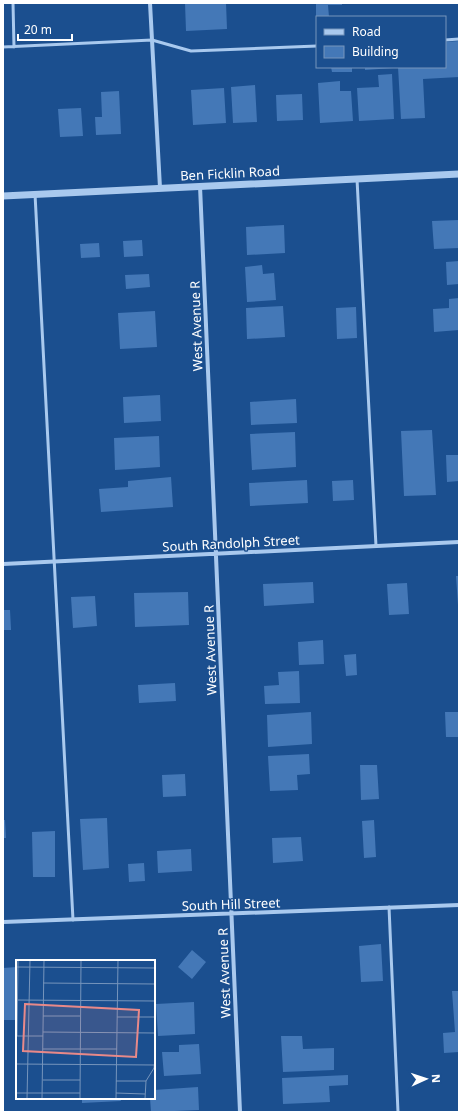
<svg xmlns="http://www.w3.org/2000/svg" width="462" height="1115" font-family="'Noto Sans',sans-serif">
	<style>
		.building { fill: #4478b7 }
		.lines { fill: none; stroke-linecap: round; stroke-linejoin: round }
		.service { stroke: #a9c9ee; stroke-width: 3 }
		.minor { stroke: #a9c9ee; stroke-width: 4 }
		.tertiary { stroke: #a9c9ee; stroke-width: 7 }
		.labels { text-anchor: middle; stroke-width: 3; stroke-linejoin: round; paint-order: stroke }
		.street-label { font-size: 13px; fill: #fff; stroke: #1b4f8f }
		.inset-road { fill: none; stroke: #7695bc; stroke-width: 1 }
		.view { fill: #e88989; fill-opacity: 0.15; stroke: #e88989; stroke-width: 2 }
		.inset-edge { fill: none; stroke: #fff; stroke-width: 2 }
	</style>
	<rect width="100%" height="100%" fill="#1b4f8f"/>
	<!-- building -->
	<path class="building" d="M185,3H226L227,29L186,31Z
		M316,3H342V5H328L329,17H316Z
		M459,41V77L423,79L425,118L401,119L398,67H445V42Z
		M331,67H352V72H332Z
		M365,67H393V68L365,70Z
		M392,74L394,119L359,121L357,88L379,87L378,75Z
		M340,81V91H351L353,121L320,123L318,83Z
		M255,85L257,122L233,123L231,87Z
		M224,88L226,123L193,125L191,90Z
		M119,91L121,134L96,135L95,117H102L101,92Z
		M302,94L303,120L277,121L276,95Z
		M81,108L83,136L60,137L58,109Z
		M459,220V248L434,249L432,221Z
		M284,225L285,253L247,255L246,227Z
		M142,240L143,256L124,257L123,241Z
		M99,243L100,257L81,258L80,244Z
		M459,261V284L447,285L446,262Z
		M262,265L263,274L274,273L276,300L247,302L245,267Z
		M149,274L150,287L126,289L125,275Z
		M459,298V330L434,332L433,309L449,308V299Z
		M283,306L285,337L247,339L246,308Z
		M356,307L357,338L337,339L336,308Z
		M155,311L157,347L120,349L118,313Z
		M160,395L161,421L124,423L123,397Z
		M296,399L297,423L251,425L250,402Z
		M432,430L436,495L404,496L401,431Z
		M295,432L296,467L252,470L250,434Z
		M159,436L160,467L115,470L114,438Z
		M446,455H459V481L447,482Z
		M171,477L173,507L101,512L99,489L128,487V481Z
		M307,480L308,503L250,506L249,483Z
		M353,480L354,500L333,501L332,481Z
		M456,576H459V605H458Z
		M313,582L314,603L264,606L263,584Z
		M407,583L409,614L389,615L387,584Z
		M188,592L189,625L135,627L134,593Z
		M95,596L97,626L73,628L71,597Z
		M3,610H10L11,630H3Z
		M323,640L324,664L299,665L298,642Z
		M356,654L357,675L346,676L344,655Z
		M299,671L300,703L265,704L264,686L279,685L278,672Z
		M175,683L176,701L139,703L138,685Z
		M311,712L312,744L268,747L267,715Z
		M445,712H459V737H446Z
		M309,754L310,774L297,775L298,790L270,791L268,756Z
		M360,765H377L379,799L361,800Z
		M185,774L186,796L163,797L162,775Z
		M107,818L109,868L83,870L80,819Z
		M3,820H5L6,838H3Z
		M374,820L376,857L364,858L362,821Z
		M55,831V877H33L32,832Z
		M301,837L303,861L273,863L272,838Z
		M191,849L192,871L158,873L157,851Z
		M144,863L145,881L129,882L128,864Z
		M381,944L383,981L361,982L359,946Z
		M192,950L206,962L192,979L178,967Z
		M17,967V1020H3V968Z
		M452,991H459V1052L444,1053L443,1033L455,1032Z
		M194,1002L195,1034L158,1036L156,1004Z
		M281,1036H302L303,1049L334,1048V1070L283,1072Z
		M199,1044L201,1074L164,1076L162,1052H179V1045Z
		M348,1075V1085L329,1086L330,1102L283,1104L282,1078Z
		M198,1087L199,1110L151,1112L150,1098H154V1090Z
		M82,1098H120L121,1101L82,1103Z"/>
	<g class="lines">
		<!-- service -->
		<path class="service" d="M13,3L14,47
			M445,40L459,39
			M3,47L152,40L191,51L317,46
			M357,179L376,546
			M35,194L73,920
			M389,907L398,1112"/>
		<!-- minor -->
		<path class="minor" d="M150,3L160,188
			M200,186L240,1112
			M3,564L459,542
			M3,922L459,905"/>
		<!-- tertiary -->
		<path class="tertiary" d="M3,196L459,174"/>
	</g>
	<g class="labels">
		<!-- street labels -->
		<g class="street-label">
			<text transform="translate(230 173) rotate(-3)" y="5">Ben Ficklin Road</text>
			<text transform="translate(196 326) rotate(-92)" y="5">West Avenue R</text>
			<text transform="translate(231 543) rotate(-3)" y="5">South Randolph Street</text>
			<text transform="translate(210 650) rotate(-92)" y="5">West Avenue R</text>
			<text transform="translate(231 904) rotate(-2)" y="5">South Hill Street</text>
			<text transform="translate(224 973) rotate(-92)" y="5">West Avenue R</text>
		</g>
	</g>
	<!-- overview -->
	<g transform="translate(16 960)">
		<rect width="139" height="139" fill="#1b4f8f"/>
		<path class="inset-road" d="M0,7L139,8M27,23L139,24M0,40L139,41M27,56H64M101,57H139M27,72L139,73M1,76L2,0M1,76H27M27,89H101M0,104L139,105M27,120H64M100,121H130M0,133H64M100,133L129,134M11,139L14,0M26,139L28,0M64,139L65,0M100,139L102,0M129,139L130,121L138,108L139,99"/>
		<path class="view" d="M9,44L123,50L120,97L7,91Z"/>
		<rect width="139" height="139" class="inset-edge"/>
	</g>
	<!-- border -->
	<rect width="462" height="1115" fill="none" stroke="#ffffff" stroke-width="8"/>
	<!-- legend -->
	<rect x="316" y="16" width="130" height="52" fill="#1b4f8f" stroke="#7695bc"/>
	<rect x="324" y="29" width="20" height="6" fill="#a9c9ee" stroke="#7695bc"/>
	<text x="352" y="36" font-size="12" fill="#ffffff">Road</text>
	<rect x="324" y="46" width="20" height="12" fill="#4478b7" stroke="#7695bc"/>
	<text x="352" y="56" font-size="12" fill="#ffffff">Building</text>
	<!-- north arrow -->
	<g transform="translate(426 1079) rotate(87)" stroke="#1b4f8f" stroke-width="3" paint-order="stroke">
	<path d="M0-3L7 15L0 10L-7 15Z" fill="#ffffff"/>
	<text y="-6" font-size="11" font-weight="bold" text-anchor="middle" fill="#ffffff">N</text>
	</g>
	<!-- scale -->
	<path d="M18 34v6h54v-6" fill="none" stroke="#ffffff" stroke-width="2"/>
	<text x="24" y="34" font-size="12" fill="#ffffff" stroke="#1b4f8f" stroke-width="3" paint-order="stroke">20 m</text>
</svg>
